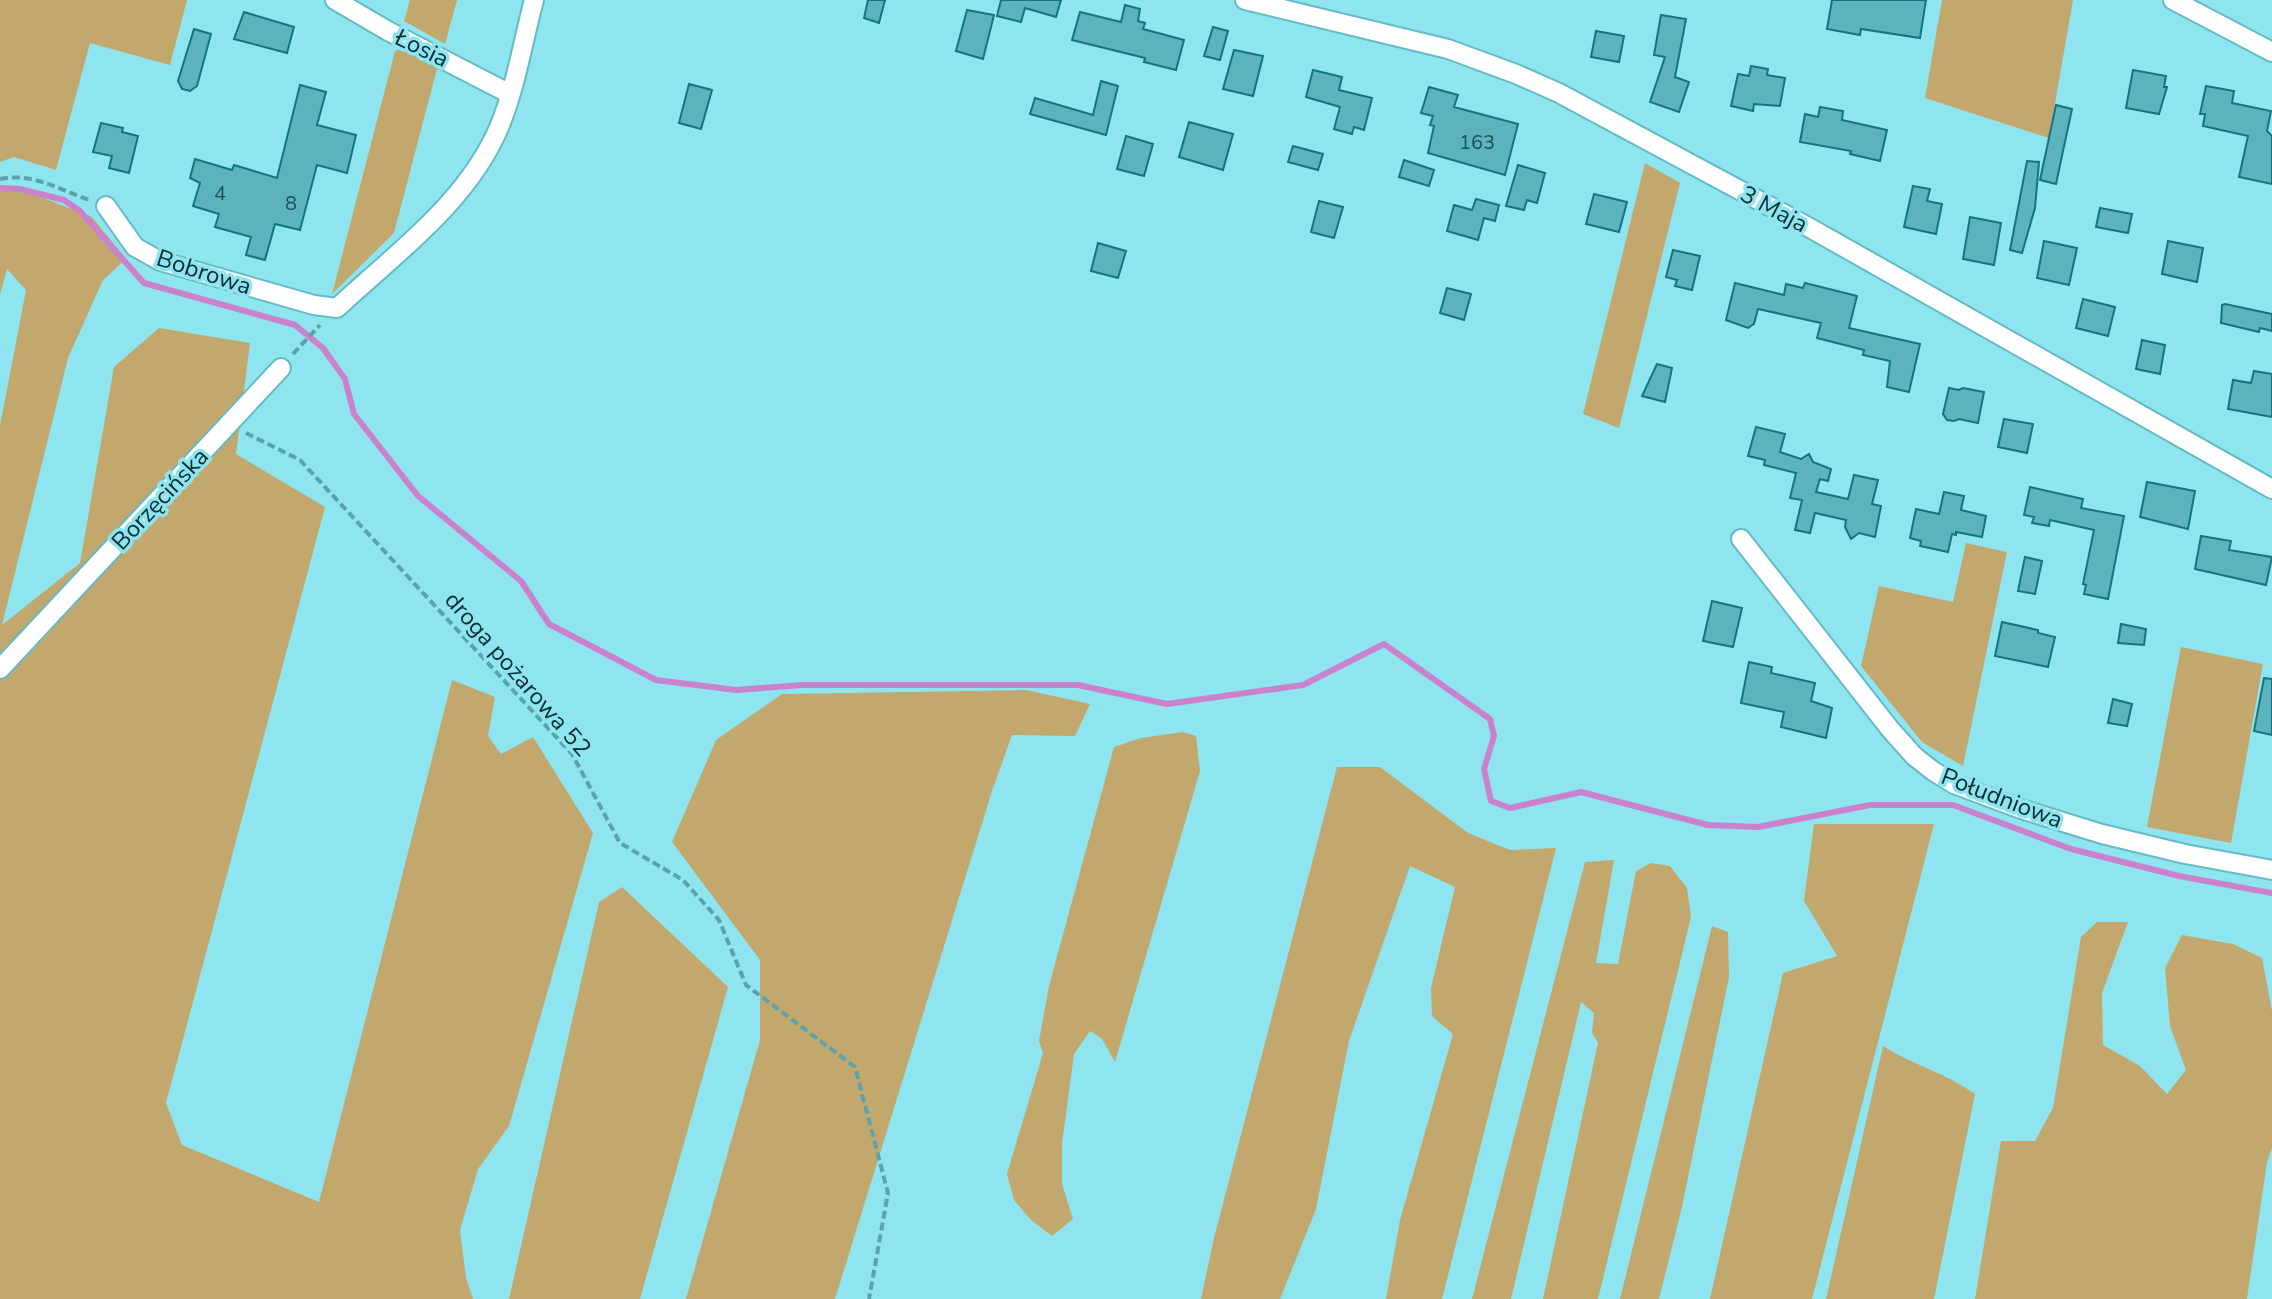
<svg xmlns="http://www.w3.org/2000/svg" width="2272" height="1299" font-family="'Nunito Sans',sans-serif">
	<style>
		.green { fill: #c2a86d }
		.lines { fill: none; stroke-linecap: round; stroke-linejoin: round }
		.stream { stroke: #cb82cc; stroke-width: 6 }
		.building { fill: #5cb3be; stroke: #117681; stroke-width: 2 }
		.minor-casing { stroke: #64bbc6; stroke-width: 22 }
		.path { stroke: #5ca2ab; stroke-width: 4; stroke-dasharray: 8 4; stroke-linecap: butt }
		.minor { stroke: #fff; stroke-width: 18 }
		.labels { text-anchor: middle; stroke-width: 7; stroke-linejoin: round; paint-order: stroke }
		.number-label { font-size: 20px; fill: #1c4f56 }
		.street-label { font-size: 24px; fill: #072e33; stroke: #8ee5f0 }
	</style>
	<rect width="100%" height="100%" fill="#8ee5f0"/>
	<!-- green -->
	<path class="green" d="M0,0H187L170,65L90,43L56,170L14,157L0,162Z
		M410,0H457L445,44L404,21Z
		M1942,0H2073L2049,138L1925,98Z
		M408,47L439,61L394,233L332,294L395,51Z
		M1645,163L1680,183L1619,428L1583,414Z
		M0,188L20,189L92,217L126,259L103,280L68,358L2,625L80,563L114,367L159,328L250,343L236,454L325,507L166,1103L182,1145L319,1202L452,680L495,697L488,736L501,754L533,737L593,833L509,1126L478,1169L460,1230L466,1278L473,1299H0V426L26,290L7,269L0,295Z
		M1966,543L2007,552L1963,766L1922,742L1861,666L1879,586L1953,602Z
		M2181,647L2263,664L2231,843L2147,827Z
		M1026,690L1090,704L1075,736L1012,735L992,791L835,1299H686L760,1040V960L672,842L716,740L782,694Z
		M1183,732L1196,736L1200,771L1115,1062L1102,1039L1090,1031L1074,1054L1062,1144V1184L1073,1219L1052,1236L1031,1220L1014,1200L1007,1174L1043,1053L1039,1041L1049,986L1114,747L1141,738Z
		M1337,767H1380L1468,833L1510,850L1556,848L1442,1299H1386L1400,1220L1453,1034L1432,1016L1431,988L1455,887L1410,866L1349,1041L1316,1209L1280,1299H1201L1214,1238Z
		M1814,824H1934L1812,1299H1710L1783,973L1837,956L1804,901Z
		M1614,860L1596,963L1618,964L1636,871L1651,863L1670,866L1687,888L1691,917L1598,1299H1543L1598,1043L1592,1033L1594,1013L1581,1002L1511,1299H1472L1585,862Z
		M622,887L728,987L640,1299H509L599,902Z
		M2097,922H2128L2102,993L2103,1045L2140,1066L2167,1094L2186,1070L2170,1026L2165,968L2182,935L2233,944L2262,958L2272,1011V1148L2267,1162L2247,1299H1975L2001,1141H2035L2053,1108L2081,937Z
		M1712,926L1728,932L1729,977L1682,1207L1659,1299H1620Z
		M1883,1046C1913,1065 1946,1073 1975,1094L1934,1299H1826Z"/>
	<g class="lines">
		<!-- stream -->
		<path class="stream" d="M0,188L20,189L64,200L80,211L144,283L295,325L323,348L345,379L354,414L418,496L521,581L549,624L656,680L736,690L802,685H1078L1167,704L1303,685L1384,644L1490,719L1494,736L1484,769L1491,801L1510,808L1581,792L1708,825L1758,827L1870,805H1953L2071,849L2179,876L2272,893"/>
	</g>
	<!-- building -->
	<path class="building" d="M868,0H885L879,23L864,18Z
		M1001,0H1061L1056,17L1025,8L1021,22L997,16Z
		M1832,0H1926L1920,38L1861,29L1860,35L1827,29Z
		M1125,5L1140,9L1138,21L1145,23L1143,29L1184,40L1176,70L1144,62L1145,58L1072,40L1080,12L1121,22Z
		M967,10L994,15L983,59L956,51Z
		M244,12L294,27L287,53L234,39Z
		M1661,15L1686,19L1675,77L1689,82L1679,112L1650,102L1665,57L1654,55Z
		M1213,27L1228,31L1220,60L1204,56Z
		M194,29L211,34L197,86L190,91L182,89L178,81Z
		M1596,31L1624,36L1619,62L1591,57Z
		M1234,50L1263,56L1253,96L1223,89Z
		M1751,66L1768,69L1767,75L1785,78L1780,106L1754,104L1753,111L1731,106L1738,74L1749,76Z
		M1313,70L1342,77L1339,90L1372,98L1364,130L1354,127L1352,134L1334,129L1340,107L1306,97Z
		M2133,70L2166,76L2164,87H2167L2159,114L2126,108Z
		M1101,81L1118,86L1106,135L1030,114L1035,98L1093,115Z
		M689,84L712,90L701,129L679,123Z
		M300,85L326,92L317,125L356,135L347,173L317,165L300,230L275,224L265,260L246,255L251,237L215,227L219,214L193,206L200,183L190,178L195,159L232,170L234,165L277,178Z
		M2206,86L2234,91L2232,103L2271,111L2267,131L2272,136V184L2239,177L2248,136L2203,126L2205,114H2200Z
		M1429,87L1458,95L1454,107L1518,124L1505,175L1428,153L1434,126L1430,125L1433,116L1421,113Z
		M2056,105L2072,109L2056,184L2040,180Z
		M1820,107L1843,111L1842,120L1887,130L1880,161L1850,154L1851,151L1800,142L1805,114L1818,117Z
		M1189,122L1233,134L1223,170L1179,157Z
		M101,123L123,128L122,132L138,136L129,173L109,168L112,156L93,152Z
		M1126,136L1153,144L1144,176L1117,169Z
		M1293,146L1323,154L1318,170L1288,162Z
		M1404,160L1434,170L1429,186L1399,177Z
		M2027,161L2039,162L2035,208L2022,253L2010,250Z
		M1518,165L1545,173L1537,203L1527,200L1524,210L1506,206Z
		M1913,186L1930,189L1927,201L1942,204L1936,234L1904,227Z
		M1594,194L1627,202L1619,232L1586,224Z
		M1476,199L1499,205L1495,221L1484,218L1478,240L1447,231L1454,205L1472,210Z
		M1319,201L1343,207L1334,238L1311,232Z
		M2100,208L2132,214L2128,233L2096,227Z
		M1970,217L2001,223L1994,265L1963,259Z
		M2044,241L2077,248L2069,285L2037,278Z
		M2168,241L2203,248L2197,282L2162,274Z
		M1098,243L1126,251L1118,278L1091,271Z
		M1673,250L1700,256L1692,290L1675,286L1677,280L1666,277Z
		M1735,283L1784,295L1786,284L1803,288L1805,283L1857,296L1849,328L1920,344L1909,392L1887,387L1890,361L1863,355L1864,350L1817,338L1821,323L1758,309L1754,324L1748,328L1726,320Z
		M1447,288L1471,294L1464,320L1440,313Z
		M2083,299L2115,307L2108,336L2076,328Z
		M2225,304L2272,314V331L2260,328L2259,332L2221,323L2222,305Z
		M2142,340L2165,345L2160,374L2136,369Z
		M1657,364L1672,368L1665,402L1642,396Z
		M2254,371L2272,374V417L2228,409L2233,380L2251,383Z
		M1949,388L1959,390L1963,388L1984,392L1978,423L1959,419L1954,421L1947,420L1943,414Z
		M2004,419L2033,424L2027,453L1998,447Z
		M1756,427L1785,434L1780,452L1801,459L1809,454L1813,462L1831,469L1828,481L1820,479L1816,492L1848,499L1854,475L1878,480L1872,504L1881,506L1875,537L1859,533L1851,539L1845,527L1846,520L1815,513L1810,533L1795,530L1802,500L1790,498L1796,473L1764,465L1765,460L1748,456Z
		M2147,482L2195,491L2188,529L2140,517Z
		M2030,487L2083,499L2081,508L2124,516L2108,599L2084,594L2086,585L2083,584L2094,530L2050,520L2049,526L2032,523L2034,517L2024,515Z
		M1944,492L1964,496L1961,510L1986,516L1982,537L1956,532V535L1952,534L1948,552L1920,546L1921,541L1910,538L1916,509L1939,514Z
		M2201,536L2231,541L2229,550L2272,557L2266,585L2195,569Z
		M2025,557L2042,561L2035,594L2018,591Z
		M1712,601L1742,608L1733,647L1703,641Z
		M2002,622L2038,630V633L2055,637L2048,667L1995,656Z
		M2121,624L2146,629L2144,645L2118,643Z
		M1749,662L1772,667L1771,673L1815,683L1811,701L1832,708L1826,738L1781,727L1784,712L1741,703Z
		M2264,678L2272,679V735L2254,731Z
		M2113,699L2132,704L2127,726L2108,723Z"/>
	<g class="lines">
		<!-- minor casing -->
		<g class="minor-casing">
			<path id="minor" d="M335,0L388,31L510,94
				M1245,0L1448,49L1516,74L1559,93L1810,228L2272,489
				M2173,0L2272,52
				M106,206L135,247L160,261L314,305L337,308C396,253 469,201 500,125C516,86 523,41 534,0
				M1741,539L1890,729L1914,756L1933,771L1954,784L2021,809L2102,834L2185,854L2272,870
				M0,669L281,368"/>
		</g>
		<!-- path -->
		<path class="path" d="M0,179C32,172 60,190 89,200
			M293,354L320,325
			M246,433L300,460L572,754L620,843L683,880L719,920L746,985L855,1067L888,1193L869,1299"/>
		<!-- minor -->
		<use href="#minor" class="minor"/>
	</g>
	<g class="labels">
		<!-- number labels -->
		<g class="number-label">
			<text x="1477" y="149">163</text>
			<text x="220" y="200">4</text>
			<text x="291" y="210">8</text>
		</g>
		<!-- street labels -->
		<g class="street-label">
			<text transform="translate(422 48) rotate(26)" y="8">Łosia</text>
			<text transform="translate(1774 209) rotate(28)" y="8">3 Maja</text>
			<text transform="translate(204 272) rotate(18)" y="8">Bobrowa</text>
			<text transform="translate(160 499) rotate(-47)" y="8">Borzęcińska</text>
			<text transform="translate(518 674) rotate(49)" y="8">droga pożarowa 52</text>
			<text transform="translate(2002 798) rotate(21)" y="8">Południowa</text>
		</g>
	</g>
</svg>
